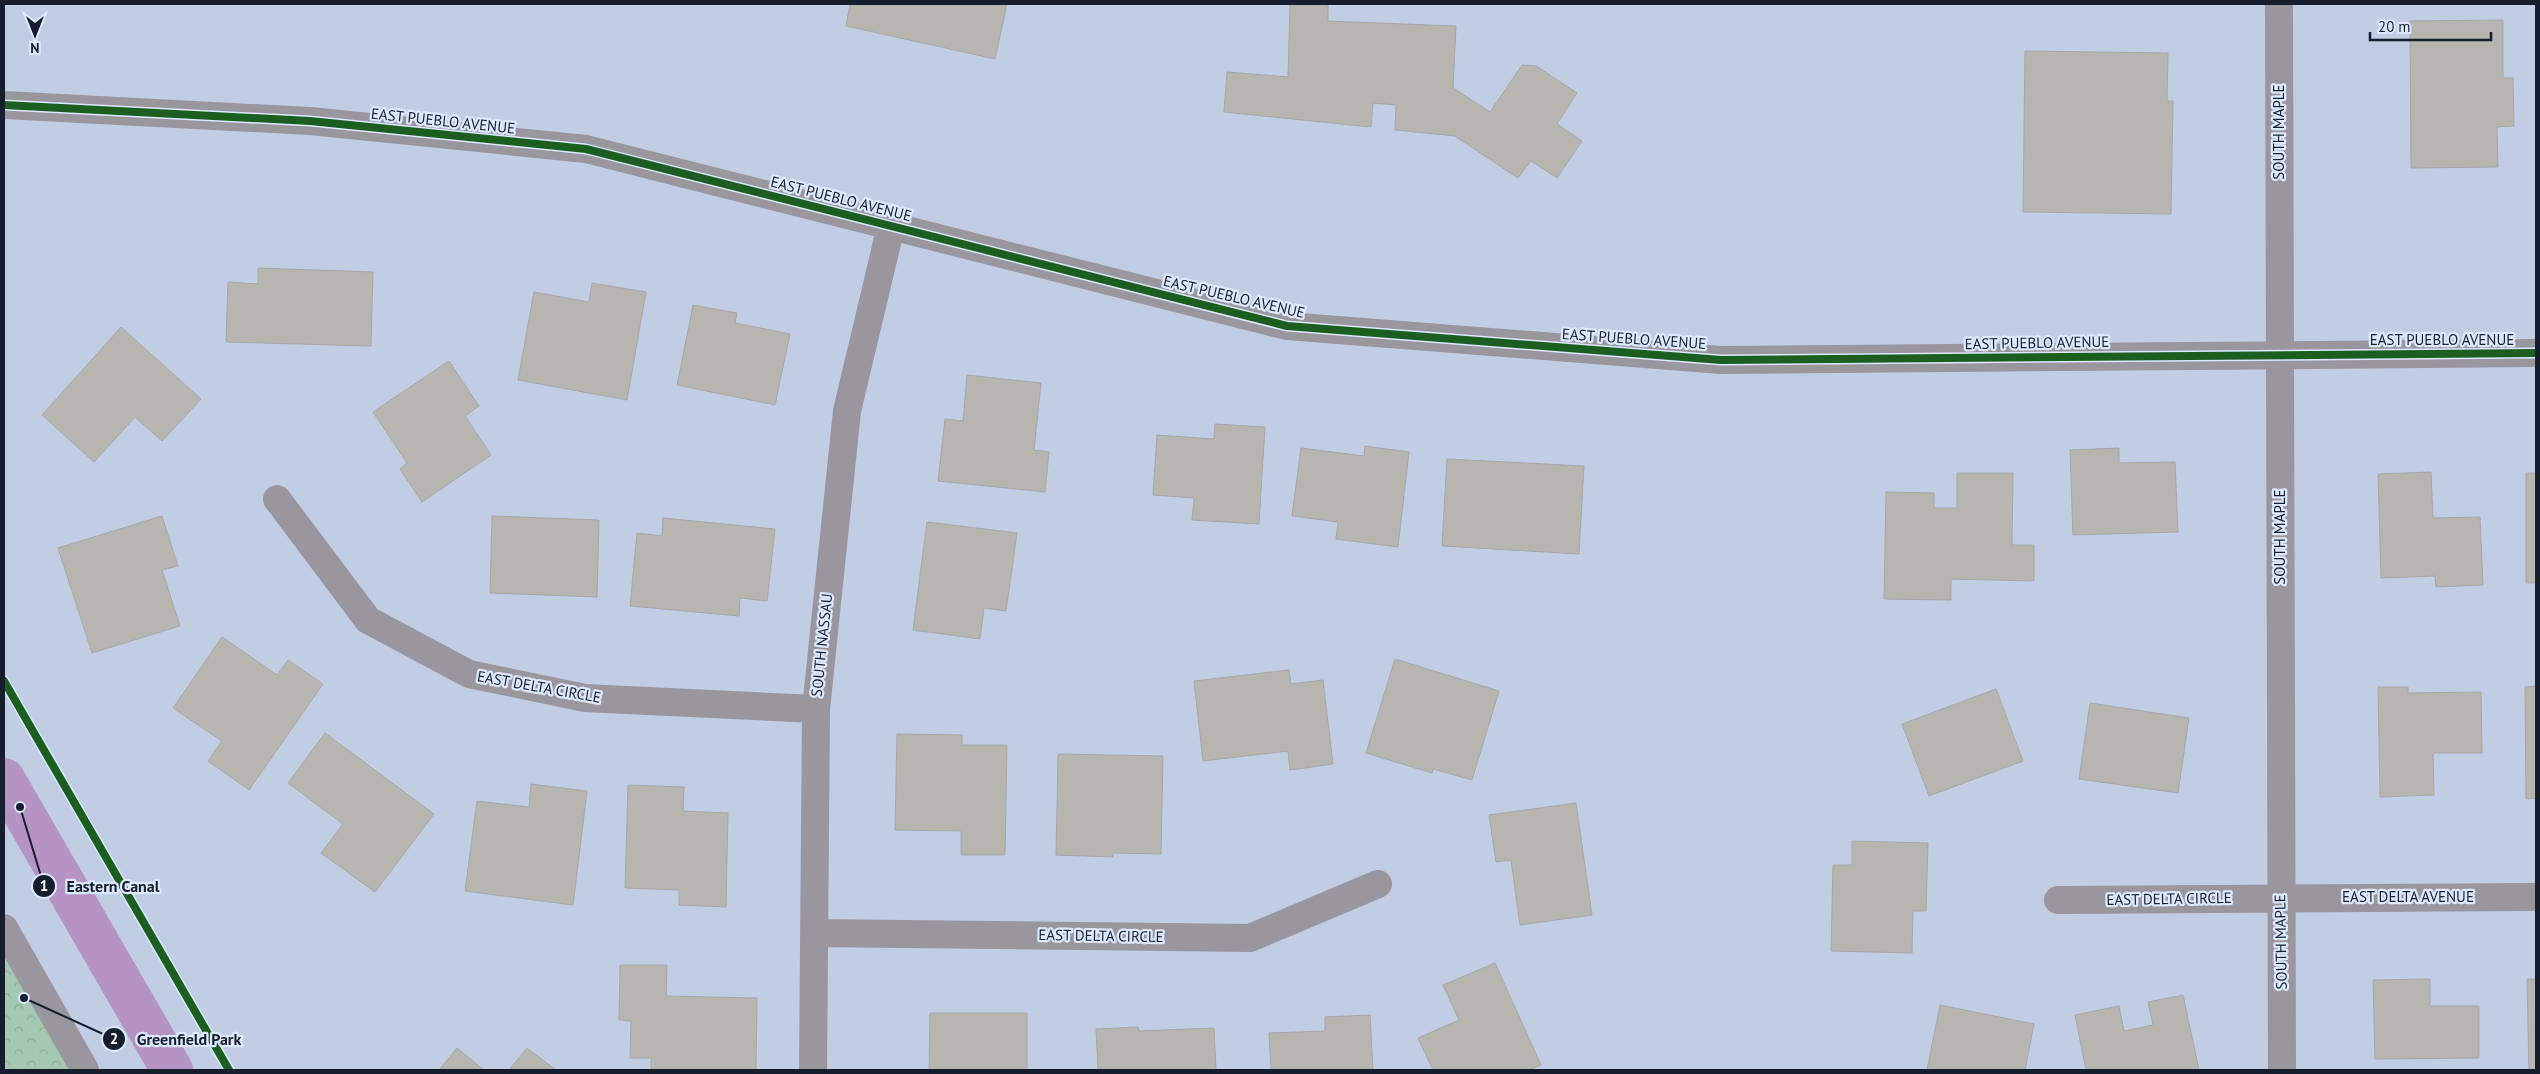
<svg xmlns="http://www.w3.org/2000/svg" width="2540" height="1074" font-family="'PT Sans',sans-serif">
	<style>
		.forest { fill: url(#forest-crowns) }
		.lines { fill: none; stroke-linecap: round; stroke-linejoin: round }
		.canal { stroke: #b594c4; stroke-width: 42 }
		.building { fill: #b7b5b0; stroke: #a6a7a9 }
		.path { stroke: #95959d; stroke-width: 3; stroke-dasharray: 2.5 4; stroke-linecap: butt }
		.minor { stroke: #99969e; stroke-width: 28 }
		.cycleway-casing { stroke: #dde9fe; stroke-width: 11 }
		.cycleway { stroke: #1b5e20; stroke-width: 8 }
		.labels { text-anchor: middle; stroke-width: 4.5; stroke-linejoin: round; paint-order: stroke }
		.street-label { font-size: 15px; fill: #161e2d; stroke: #dde9fe }
		.leader { fill: none; stroke: #161e2d; stroke-width: 2 }
		.callout-dot { fill: #161e2d; stroke: #dde9fe; stroke-width: 2 }
		.mark-label { font-size: 15px; text-anchor: middle; font-weight: bold; fill: #fff }
		.callout-label { font-size: 16px; text-anchor: middle; font-weight: bold; fill: #161e2d; stroke: #dde9fe; stroke-width: 4.5; stroke-linejoin: round; paint-order: stroke }
	</style>
	<defs>
		<pattern id="forest-crowns" width="20" height="18" patternUnits="userSpaceOnUse" patternTransform="scale(1.25)"><rect width="20" height="18" fill="#a5c8b2"/><path d="M2 6a3 3 0 1 1 6 0M12 15a3 3 0 1 1 6 0" fill="none" stroke="#8dab99"/></pattern>
	</defs>
	<rect width="100%" height="100%" fill="#c1cde3"/>
	<!-- forest -->
	<path class="forest" d="M4,925L86,1070H4Z"/>
	<g class="lines">
		<!-- canal -->
		<path class="canal" d="M4,779L172,1070"/>
	</g>
	<!-- building -->
	<path class="building" d="M850,4H1007L995,59L846,26Z
		M1290,4H1328V21L1456,26L1453,88L1490,112L1522,65L1536,66L1577,93L1557,124L1582,141L1557,178L1531,161L1518,178L1455,136L1395,130L1396,105L1373,103L1371,127L1224,112L1227,72L1288,77Z
		M2503,20V78H2513L2514,126L2497,127L2498,167L2411,168L2410,21Z
		M2025,51L2168,53L2167,101H2173L2171,214L2023,212Z
		M258,268L373,272L371,346L226,342L228,282L258,284Z
		M592,283L646,292L627,400L518,380L534,292L589,302Z
		M693,305L737,313L735,323L790,334L775,405L677,385Z
		M121,327L201,399L162,441L135,417L94,462L42,415Z
		M449,361L479,406L465,416L491,455L422,502L400,469L407,463L373,412Z
		M967,375L1041,383L1034,450L1049,452L1045,492L938,481L945,419L963,421Z
		M1215,424L1265,427L1259,524L1192,520L1194,498L1153,495L1157,435L1214,439Z
		M1365,446L1409,452L1398,547L1336,539L1338,522L1292,516L1301,448L1364,456Z
		M2119,448V463L2175,462L2178,532L2073,535L2070,450Z
		M1447,459L1584,466L1579,554L1442,546Z
		M2431,472L2433,518L2480,517L2483,585L2436,587L2435,576L2381,578L2378,474Z
		M1957,473H2013L2012,545H2034V581L1951,579V600L1884,599L1886,492L1934,493V508H1957Z
		M2526,473H2536V583H2526Z
		M162,516L178,566L162,570L180,626L92,653L58,548Z
		M492,516L599,520L597,597L490,593Z
		M663,518L775,529L767,601L740,598L739,616L630,606L637,533L662,536Z
		M927,522L1017,533L1006,611L984,608L980,639L913,630Z
		M222,637L277,675L288,660L323,684L249,790L208,761L222,741L173,708Z
		M1395,659L1499,691L1472,780L1433,769L1432,773L1366,753Z
		M1289,670L1291,684L1323,680L1333,764L1290,770L1288,751L1203,761L1194,681Z
		M2536,686V798L2526,799L2525,687Z
		M2378,687H2408V693L2481,692L2482,753H2433L2434,795L2380,797Z
		M1996,689L2023,761L1929,796L1902,724Z
		M2090,703L2189,718L2178,793L2079,779Z
		M325,733L434,814L375,892L321,853L343,824L288,783Z
		M897,734L962,735V745H1007L1005,855H961V831L895,830Z
		M1058,754L1163,756L1161,854L1113,853V857L1056,855Z
		M531,784L587,791L573,905L465,891L477,801L529,807Z
		M628,785L684,787L683,811L728,813L726,907L679,905V890L625,888Z
		M1576,803L1592,915L1520,925L1511,860L1496,862L1489,815Z
		M1852,841L1928,843L1926,911H1913L1912,953L1831,951L1833,865H1852Z
		M1495,963L1541,1065L1529,1070H1433L1418,1038L1459,1020L1443,985Z
		M620,965H667L666,996L757,998L756,1070H651V1058H630L631,1021L619,1020Z
		M2430,979V1006H2479V1058L2375,1059L2373,980Z
		M2527,979H2536V1070H2529Z
		M2183,995L2199,1070H2086L2075,1015L2119,1006L2124,1031L2153,1025L2148,1002Z
		M1940,1005L2034,1024L2025,1070H1927Z
		M930,1013H1027V1070H929Z
		M1370,1015L1373,1070H1271L1269,1033L1325,1031V1017Z
		M1138,1027L1139,1031L1214,1028L1216,1070H1098L1096,1029Z
		M457,1048L484,1070H439Z
		M527,1048L556,1070H509Z"/>
	<g class="lines">
		<!-- path -->
		<path class="path" d="M4,681L229,1070"/>
		<!-- minor -->
		<path class="minor" d="M2279,4L2282,1070
			M4,105L310,121L586,149L1287,326L1721,360L2536,353
			M277,499L368,620L469,674L585,698L816,709
			M2058,900L2536,897
			M4,928L85,1070
			M814,933L1250,938L1378,884
			M813,1070L816,709L847,411L891,226"/>
		<!-- cycleway casing -->
		<g class="cycleway-casing">
			<path id="cycleway" d="M4,105L310,121L586,149L1287,326L1721,360L2536,353
				M4,681L229,1070"/>
		</g>
		<!-- cycleway -->
		<use href="#cycleway" class="cycleway"/>
	</g>
	<g class="labels">
		<!-- street labels -->
		<g class="street-label">
			<text transform="translate(443 121) rotate(6)" y="5">EAST PUEBLO AVENUE</text>
			<text transform="translate(2279 132) rotate(-90)" y="5">SOUTH MAPLE</text>
			<text transform="translate(841 199) rotate(14)" y="5">EAST PUEBLO AVENUE</text>
			<text transform="translate(1234 297) rotate(13)" y="5">EAST PUEBLO AVENUE</text>
			<text transform="translate(1634 339) rotate(4)" y="5">EAST PUEBLO AVENUE</text>
			<text x="2442" y="345">EAST PUEBLO AVENUE</text>
			<text transform="translate(2037 343) rotate(-1)" y="5">EAST PUEBLO AVENUE</text>
			<text transform="translate(2280 537) rotate(-90)" y="5">SOUTH MAPLE</text>
			<text transform="translate(822 645) rotate(-84)" y="5">SOUTH NASSAU</text>
			<text transform="translate(539 687) rotate(10)" y="5">EAST DELTA CIRCLE</text>
			<text x="2408" y="902">EAST DELTA AVENUE</text>
			<text transform="translate(2169 899) rotate(-1)" y="5">EAST DELTA CIRCLE</text>
			<text transform="translate(1101 936) rotate(1)" y="5">EAST DELTA CIRCLE</text>
			<text transform="translate(2281 942) rotate(-91)" y="5">SOUTH MAPLE</text>
		</g>
	</g>
	<!-- callouts -->
	<path class="leader" d="M20 807L44 886M24 998L114 1039"/>
	<g class="callout-dot">
		<circle cx="20" cy="807" r="5"/>
		<circle cx="24" cy="998" r="5"/>
		<circle cx="44" cy="886" r="12"/>
		<circle cx="114" cy="1039" r="12"/>
	</g>
	<g class="mark-label">
		<text x="44" y="891">1</text>
		<text x="114" y="1044">2</text>
	</g>
	<g class="callout-label">
		<text x="113" y="892">Eastern Canal</text>
		<text x="189" y="1045">Greenfield Park</text>
	</g>
	<!-- border -->
	<rect width="2540" height="1074" fill="none" stroke="#161e2d" stroke-width="10"/>
	<!-- north arrow -->
	<g transform="translate(35 35) rotate(180)" stroke="#dde9fe" stroke-width="4" paint-order="stroke">
	<path d="M0-4L9 19L0 12L-9 19Z" fill="#161e2d"/>
	<text y="-8" font-size="14" font-weight="bold" text-anchor="middle" fill="#161e2d">N</text>
	</g>
	<!-- scale -->
	<path d="M2370 32v8h121v-8" fill="none" stroke="#161e2d" stroke-width="2.5"/>
	<text x="2378" y="32" font-size="15" fill="#161e2d" stroke="#dde9fe" stroke-width="4" paint-order="stroke">20 m</text>
</svg>
